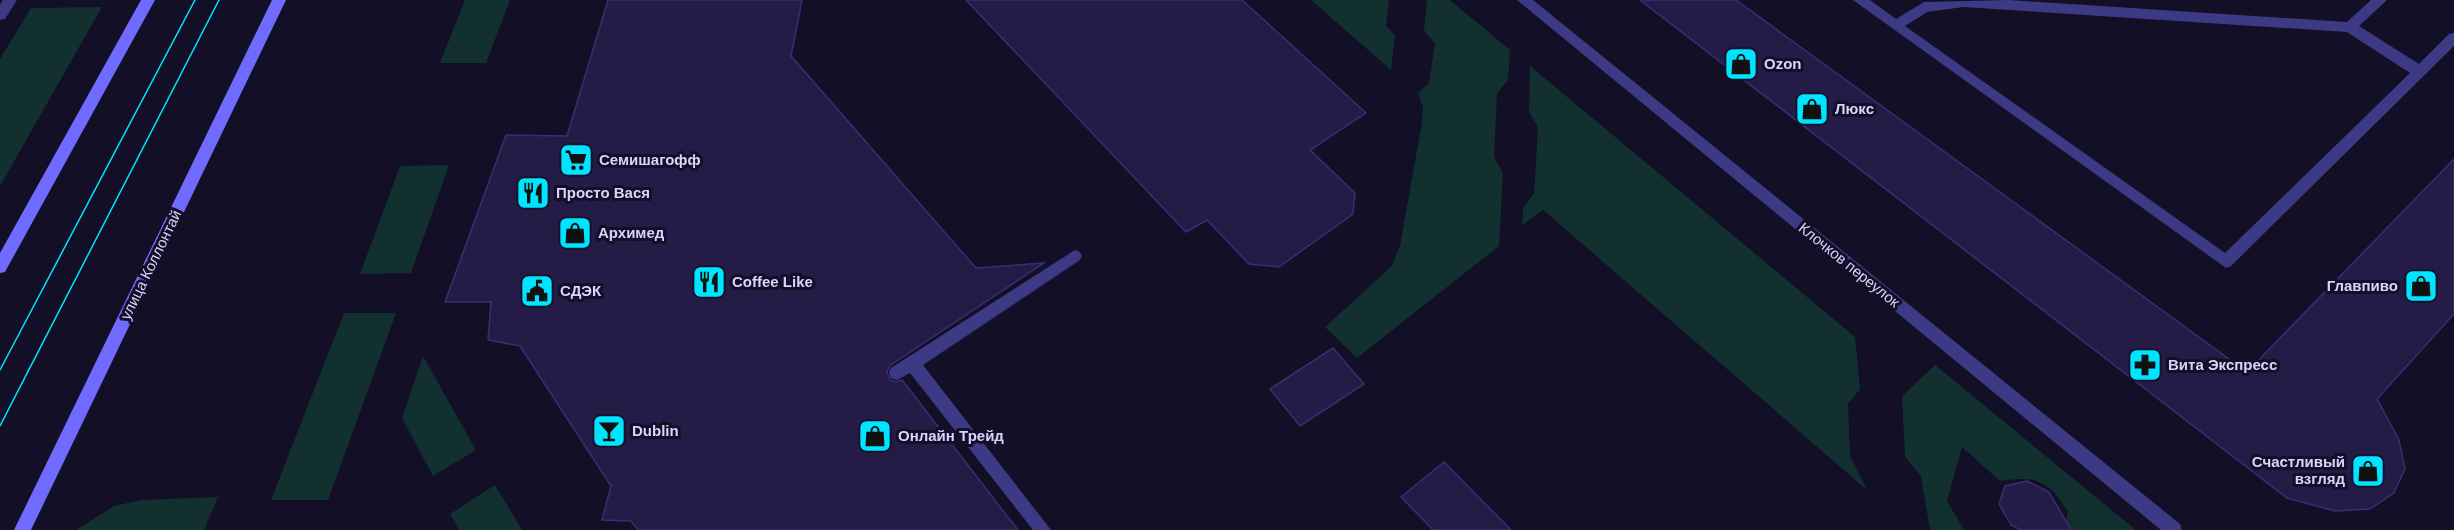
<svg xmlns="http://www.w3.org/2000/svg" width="2454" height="530" font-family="Arial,sans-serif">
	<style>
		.green { fill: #12302f }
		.building { fill: #241b47; stroke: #3b2d73; stroke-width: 1.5 }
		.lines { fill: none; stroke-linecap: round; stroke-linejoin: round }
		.lane { fill: #3d3a85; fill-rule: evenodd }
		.street { fill: #3d3a85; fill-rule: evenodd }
		.secondary { fill: #6f6bff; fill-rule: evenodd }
		.tram { stroke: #00e5ff; stroke-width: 1.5 }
		.labels { text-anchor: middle; stroke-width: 6; stroke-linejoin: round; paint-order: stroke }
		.poi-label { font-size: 15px; font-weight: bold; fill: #d9d4ff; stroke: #130f26; text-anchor: start }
		.street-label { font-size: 15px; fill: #d9d4ff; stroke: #130f26 }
	</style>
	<rect width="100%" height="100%" fill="#130f26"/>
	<!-- green -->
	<path class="green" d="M465,0H510L486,63H440Z
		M1311,0H1389L1386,26L1395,35L1391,70Z
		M1427,0H1450L1510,50L1508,80L1497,93L1494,157L1503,173L1499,246L1357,358L1325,327L1391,267L1400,246L1422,122L1423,107L1418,93L1429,83L1435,43L1424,31Z
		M102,7L0,186V59L31,8Z
		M1530,66L1855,337L1860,389L1848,404L1850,456L1867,490L1543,210L1522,225L1523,208L1534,193L1538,127L1529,112Z
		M449,165L411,273L360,274L400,166Z
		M344,313H396L328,500H271Z
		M423,356L476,450L433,476L402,418Z
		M1935,365L2136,530H2063L2068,512C2049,481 2037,475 2000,481L1962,447L1947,501L1964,530H1930L1921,476L1905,457L1902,396Z
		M495,485L522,530H459L450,514Z
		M218,497L204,530H76L114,506L141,500Z"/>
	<!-- building -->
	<path class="building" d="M608,0H802L791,56L976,268L1044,263L891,365L887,372L890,380L896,382L902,380L1018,530H638L631,521L602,520L611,486L520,346L488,340L491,302H445L506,135L567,136Z
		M966,0H1242L1366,113L1310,150L1355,193L1353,214L1279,267L1249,264L1207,220L1186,232Z
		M1640,0H1736L2247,372L2454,159V314L2377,399L2399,440L2405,469L2394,493L2370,509L2335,511L2287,498Z
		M1333,348L1364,384L1300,426L1270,389Z
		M1444,462L1511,530H1433L1401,497Z
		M2027,481L2049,492L2071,530H2021L2011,525L1999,504L2005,486Z"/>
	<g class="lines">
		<!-- lane -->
		<path class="lane" d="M1853,0H1870L1896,19L1924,2L2009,0L2347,22L2371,0H2387L2359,26L2419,64L2449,34L2454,33V46L2231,266L2226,268ZM1963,7L2347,32L2410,73L2225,253L1905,26L1927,12Z
			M1075,250L1080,252L1082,256L1080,260L923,365L1051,530H1033L910,373L897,380L891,378L889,373L891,368Z"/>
		<!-- street -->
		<path class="street" d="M3,0H17L5,19L0,20V4Z
			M1517,0H1533L2180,524L2182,530H2161Z"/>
		<!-- secondary -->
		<path class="secondary" d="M141,0H155L5,272L0,273V253Z
			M272,0H286L31,530H14Z"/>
		<!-- tram -->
		<path class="tram" d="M0,370L195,0
			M0,426L219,0"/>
	</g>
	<!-- icons -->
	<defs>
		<g id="shop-square" transform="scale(1.725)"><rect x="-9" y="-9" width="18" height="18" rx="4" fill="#00e5ff" stroke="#130f26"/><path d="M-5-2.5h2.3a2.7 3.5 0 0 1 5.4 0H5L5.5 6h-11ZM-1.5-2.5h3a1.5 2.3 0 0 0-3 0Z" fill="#111"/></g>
		<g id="supermarket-square" transform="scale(1.725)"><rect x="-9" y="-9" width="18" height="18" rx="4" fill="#00e5ff" stroke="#130f26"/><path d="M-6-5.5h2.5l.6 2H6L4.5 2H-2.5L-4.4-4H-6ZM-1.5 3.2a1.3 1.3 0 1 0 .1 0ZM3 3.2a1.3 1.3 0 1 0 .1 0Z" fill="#111"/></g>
		<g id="restaurant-square" transform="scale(1.725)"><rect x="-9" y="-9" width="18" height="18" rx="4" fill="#00e5ff" stroke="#130f26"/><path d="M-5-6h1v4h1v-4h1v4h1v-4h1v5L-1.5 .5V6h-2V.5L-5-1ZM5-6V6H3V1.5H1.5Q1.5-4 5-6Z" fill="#111"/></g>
		<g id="civic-square" transform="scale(1.725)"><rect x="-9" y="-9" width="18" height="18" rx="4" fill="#00e5ff" stroke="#130f26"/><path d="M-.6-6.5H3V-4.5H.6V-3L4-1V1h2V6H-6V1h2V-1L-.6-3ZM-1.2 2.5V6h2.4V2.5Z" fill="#111"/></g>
		<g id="pharmacy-square" transform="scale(1.725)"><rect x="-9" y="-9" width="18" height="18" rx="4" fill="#00e5ff" stroke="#130f26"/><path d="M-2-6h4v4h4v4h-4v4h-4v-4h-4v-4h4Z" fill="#111"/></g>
		<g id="bar-square" transform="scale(1.725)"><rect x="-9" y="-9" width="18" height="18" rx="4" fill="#00e5ff" stroke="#130f26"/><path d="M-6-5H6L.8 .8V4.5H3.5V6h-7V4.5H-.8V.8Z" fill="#111"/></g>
	</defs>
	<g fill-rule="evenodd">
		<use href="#shop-square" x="1741" y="64"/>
		<use href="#shop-square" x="1812" y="109"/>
		<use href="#supermarket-square" x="576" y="160"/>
		<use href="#restaurant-square" x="533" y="193"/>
		<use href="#shop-square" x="575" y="233"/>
		<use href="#restaurant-square" x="709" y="282"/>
		<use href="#shop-square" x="2421" y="286"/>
		<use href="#civic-square" x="537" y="291"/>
		<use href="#pharmacy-square" x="2145" y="365"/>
		<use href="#bar-square" x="609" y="431"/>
		<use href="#shop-square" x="875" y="436"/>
		<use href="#shop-square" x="2368" y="471"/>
	</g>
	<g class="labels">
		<!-- poi labels -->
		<g class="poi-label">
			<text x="1764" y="69">Ozon</text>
			<text x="1835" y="114">Люкс</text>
			<text x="599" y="165">Семишагофф</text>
			<text x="556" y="198">Просто Вася</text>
			<text x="598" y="238">Архимед</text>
			<text x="732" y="287">Coffee Like</text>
			<text x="2398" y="291" text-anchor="end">Главпиво</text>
			<text x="560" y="296">СДЭК</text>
			<text x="2168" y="370">Вита Экспресс</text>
			<text x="632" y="436">Dublin</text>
			<text x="898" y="441">Онлайн Трейд</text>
			<text x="2345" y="467" text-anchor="end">Счастливый<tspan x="2345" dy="17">взгляд</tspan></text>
		</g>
		<!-- street labels -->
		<g class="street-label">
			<text transform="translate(151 265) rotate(-64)" y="5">улица Коллонтай</text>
			<text transform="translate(1849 265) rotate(39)" y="5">Клочков переулок</text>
		</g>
	</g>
</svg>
